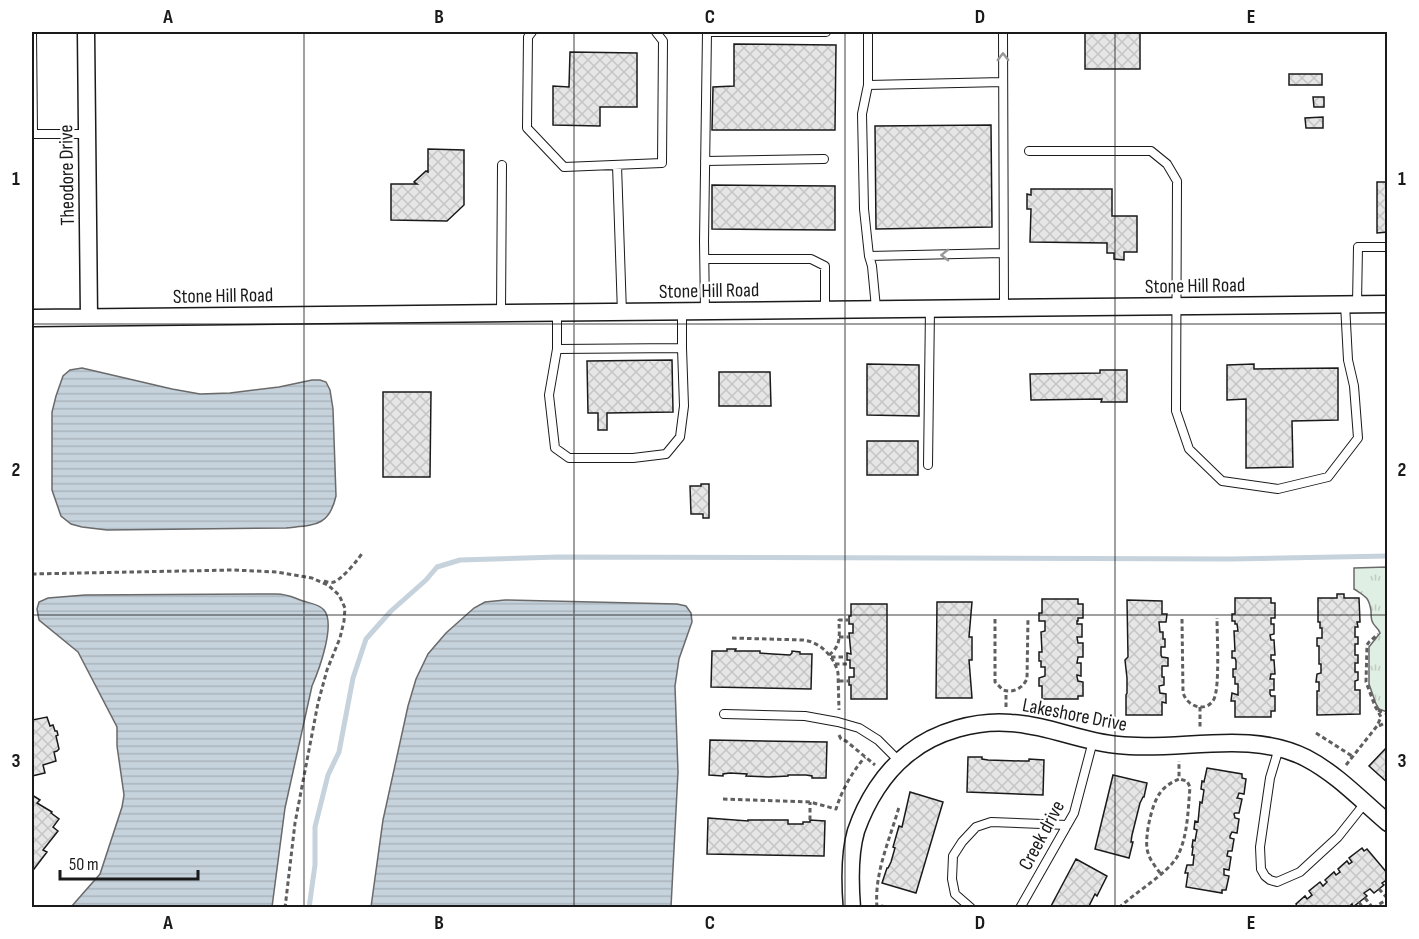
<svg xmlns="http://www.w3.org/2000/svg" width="1419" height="939" font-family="'Sofia Sans Condensed',sans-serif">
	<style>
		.grass { fill: url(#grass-tufts); stroke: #6a6a6a; stroke-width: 1.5 }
		.water { fill: url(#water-rules); stroke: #6a6a6a; stroke-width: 1.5 }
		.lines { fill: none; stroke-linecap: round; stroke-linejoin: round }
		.stream { stroke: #c6d2dc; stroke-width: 5 }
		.building { fill: url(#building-cross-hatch); stroke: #1a1a1a; stroke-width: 1.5 }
		.service-casing { stroke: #1a1a1a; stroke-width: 10 }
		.minor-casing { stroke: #1a1a1a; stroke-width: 19 }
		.path { stroke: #5f5f5f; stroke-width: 3; stroke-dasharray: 4.5 3; stroke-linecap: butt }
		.service { stroke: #fff; stroke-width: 8 }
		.minor { stroke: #fff; stroke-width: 16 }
		.oneway { stroke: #989898 }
		.grid { fill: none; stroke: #1a1a1a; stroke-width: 1.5; stroke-opacity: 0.55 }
		.labels { text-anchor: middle; stroke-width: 4.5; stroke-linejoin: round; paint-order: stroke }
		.street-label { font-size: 20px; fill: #1a1a1a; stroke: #fff }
		.neatline { fill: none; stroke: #1a1a1a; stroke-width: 2 }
		.grid-label { font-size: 20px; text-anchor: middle; font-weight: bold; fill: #1a1a1a }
	</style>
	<defs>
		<pattern id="grass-tufts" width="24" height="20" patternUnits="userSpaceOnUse" patternTransform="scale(1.5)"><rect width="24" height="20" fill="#e0efe3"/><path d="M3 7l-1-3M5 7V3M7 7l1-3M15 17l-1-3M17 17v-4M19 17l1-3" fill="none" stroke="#c0ccc2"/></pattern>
		<pattern id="water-rules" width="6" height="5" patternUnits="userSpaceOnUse" patternTransform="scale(1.5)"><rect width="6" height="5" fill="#c6d2dc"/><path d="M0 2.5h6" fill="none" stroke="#aab4bc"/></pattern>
		<pattern id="building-cross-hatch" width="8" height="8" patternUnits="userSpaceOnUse" patternTransform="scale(1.5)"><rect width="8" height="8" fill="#e6e6e6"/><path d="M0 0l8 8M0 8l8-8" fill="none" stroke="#c5c5c5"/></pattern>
	</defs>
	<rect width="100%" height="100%" fill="#fff"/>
	<!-- grass -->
	<path class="grass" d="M1387,567L1388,712H1387L1379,709L1376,704L1369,684V647L1380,633C1378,627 1374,627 1372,621C1371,618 1371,615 1371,611C1369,597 1365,596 1354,589V568Z"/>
	<!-- water -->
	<path class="water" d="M82,368L172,389L200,394L230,393L279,387L312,380H320L326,382L330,390L333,409L336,496C329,527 314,525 286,528L107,530L82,527L71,524L61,516L52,490V412L56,396L63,376L70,370Z
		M276,594C288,594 292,597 303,601C309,603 319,604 324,610C336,624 319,670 312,686L285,808L272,907H71L100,874L122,807L124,795L117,746V727L78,652L39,620L37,609L39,602L48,598L85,595Z
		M505,600L677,604L686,606L691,613L692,622L679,659L675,686L678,772L671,907H371L383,820L408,706L416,679L428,654L446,633L474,608L485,602Z"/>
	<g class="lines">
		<!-- stream -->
		<path class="stream" d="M309,908L315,865V827L328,775L339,752L353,678L366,639L391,611L426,580L437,567L460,560L558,557L1230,559L1388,556"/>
	</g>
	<!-- building -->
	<path class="building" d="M1085,32H1140V69H1085Z
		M734,44L836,45L835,130H712L713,87L734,86Z
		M570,52L637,53V107H600V126L553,125V86L569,87Z
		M1289,74H1322V85H1289Z
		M1313,97H1324V107H1314Z
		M1323,117V128H1306L1305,118Z
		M991,125L992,227L876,229L875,126Z
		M428,149L464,150V205L447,221L391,220V184H417L414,182L426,171L428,172Z
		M1377,182H1388V232L1377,233Z
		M712,185L835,186V230L712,229Z
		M1031,189H1112V216H1137V252H1124V260L1114,259V253H1107V243L1030,242L1031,209H1027V194L1031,195Z
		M672,360L673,412L607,413V430H598V413H588L587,361Z
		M867,364L919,365V416L867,415Z
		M1254,364V369L1338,368V420L1292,421L1293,467L1246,468V399L1227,400V365Z
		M1100,370H1127V402H1101L1102,399L1031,400L1030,374L1100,373Z
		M719,372H770L771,406H719Z
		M383,392H431L430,477H383Z
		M867,441H918V475H867Z
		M701,484H709V518H703V514H691L690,486H701Z
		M1337,594H1344V598H1359L1360,622H1357L1358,627H1355V637H1358V644H1355V655H1358V663H1355V672H1358V680L1355,681V690H1360V714L1317,715V691H1319V682H1316L1317,674L1321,673V664H1319V646H1317V638H1322V628H1320V622H1318V598H1337Z
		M1235,598H1271V603H1275V618H1271V624H1274V634L1270,635L1271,640H1274L1275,655H1271V660H1274L1275,674H1271L1270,679H1274V690H1270V694L1271,696H1275V711H1271V717H1235V701H1231L1232,693L1238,695V684H1235V677H1233V669H1236V661L1235,658H1232V651H1235L1234,631H1238L1237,624H1235V621H1232V614H1235Z
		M1042,599H1078V604H1083V618H1078V621H1077V624H1082V637H1077L1078,643H1083V657H1078L1077,663H1081V676L1077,675V677L1078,681L1083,682V696H1078V699H1042V686H1039V678L1045,676V667H1041V661H1039V652H1042L1041,632L1045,631V621H1039V613H1042Z
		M1127,600L1162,601V614H1167L1166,622H1159L1160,632H1163V639H1165V647H1161V655L1162,657L1168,658V666H1162V677H1164V685L1159,686L1160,693L1166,694V703L1162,702V715H1126V695L1127,693V678L1125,660L1128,657Z
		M937,602H972L969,637H972V660H969L972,698H936Z
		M851,604H887V699H851V685H849V677H854V668H850V660H847V653L851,654L849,633H853V624H849V616H851Z
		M727,649H736L735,651H760V653L773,654L790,655L792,653V651L800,652V654H812L811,689L711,687L712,651H727Z
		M47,717L50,726L53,725L55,731H57L58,735L56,736L59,749L57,751L54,752L56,761L43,765L45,773L32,776V720Z
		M710,740L827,742L826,778H812V776L806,775H788V776L769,777L746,776L747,774L730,773L723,774V776L709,775Z
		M1387,747H1388V783L1369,766Z
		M968,757H982V759L988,760L1022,761H1029V759L1044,760L1043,795L967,792Z
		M1207,768L1242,774V778L1246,779L1244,794L1239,793L1238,796L1237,798L1242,799L1239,813H1235L1234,814L1235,818L1239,819L1237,833L1232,832L1230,836V838L1234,839L1232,851H1228L1227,856L1231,857L1229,870L1224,869V875L1229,876L1226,890H1222V893L1186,887L1188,873H1185L1187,865H1193L1194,855H1192L1193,847H1192L1193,840L1195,841L1197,830L1194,829L1195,821L1198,822L1200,802L1202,803L1204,790L1201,789L1202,781L1204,782Z
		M1113,775L1147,783L1144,797H1143L1140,803L1132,835L1131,842H1133L1129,858L1095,849Z
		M910,792L943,802L916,893L882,883L887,868H888L891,862L895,848L893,847L899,826L902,827Z
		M32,795L40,800L37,803L52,812L51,813L59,819L53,827L58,831L43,850L47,852L34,869L32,868Z
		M708,818L748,821V820H788V824H803V822H810V820L825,821L824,856L707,854Z
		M1362,848L1364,851L1367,849L1388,874V879L1382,883L1384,885L1374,893L1370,889L1364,893L1367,896L1353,907L1352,904L1348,908H1298L1296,904L1305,896L1307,899L1312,895L1309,891L1320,882L1323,886L1327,882L1325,880L1334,872L1336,875L1340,872L1338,869L1347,861L1349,864L1352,862L1349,858Z
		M1076,859L1107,876L1097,896L1095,894L1088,908H1050Z"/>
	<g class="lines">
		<!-- service casing -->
		<g class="service-casing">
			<path id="service" d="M32,32L33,134
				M532,32L528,37L527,128L564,167L662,163L663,41L656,32
				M868,32V85L1003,82
				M1003,32L1004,307
				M868,85L862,114L864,209L869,256L872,266L876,308
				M32,134H87
				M1029,151H1151L1167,164L1177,181L1176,411L1189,449L1222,481L1278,489L1328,477L1358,438L1354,386L1348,360L1345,304
				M705,161L824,159
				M617,165L622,313
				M869,256L1003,253
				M705,259H811L825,266V309
				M1357,304L1358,247H1388
				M705,311L704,241L707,32H826
				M557,312V349L682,348V312
				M501,313L502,165
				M557,349L549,395L555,448L569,458H633L666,454L680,437L684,406L682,348
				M928,465L930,308
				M724,714L805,716L838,722L859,728L878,740L899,761
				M1279,748L1270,778L1260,847L1261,869L1265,876L1270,880L1277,882L1300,872L1338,837L1365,803
				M971,908L955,894L952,879L953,856L962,842L976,827L991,822L1067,825
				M1020,908L1074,813L1093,741"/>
		</g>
		<!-- minor casing -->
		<g class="minor-casing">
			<path id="minor" d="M86,32L89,317
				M32,318L1388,304
				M852,908C850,883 849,855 856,831C866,802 884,772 909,753C936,731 977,720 1011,723C1048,725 1082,742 1118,745C1179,752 1249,729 1306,758C1337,774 1362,801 1388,823"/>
		</g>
		<!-- path -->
		<path class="path" d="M32,574L233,570L277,572L312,578L328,585L339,595L345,608L344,621L340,638L327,670L318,703L295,823L285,908
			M324,581C327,582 331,583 334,582C342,579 358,560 363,552
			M995,619V682L1003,690C1013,693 1022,689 1027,679L1028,618
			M1182,619L1183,692C1186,706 1206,714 1214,699C1220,686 1217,635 1217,618
			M839,637H849
			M732,638L803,640C820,642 834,656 838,673L839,710
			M829,655C842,645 839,635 839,620H849
			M831,657H847
			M835,664H850
			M839,681H849
			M1006,707V691
			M1200,707V729
			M1378,710L1388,714
			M1379,726L1388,721
			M1316,733L1352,756
			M839,735L841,739L846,741L875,765
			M1346,765L1377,726L1381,717L1375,706L1366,682L1367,645L1369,642L1378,634
			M723,799L810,802L836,809C842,790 852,772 865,757
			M810,820V802
			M1160,873C1155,866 1148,858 1147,848C1145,835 1152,803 1160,793C1165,786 1172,782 1179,779V761
			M1379,889L1388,899
			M1365,898L1373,908
			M1359,902L1363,908
			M881,906L893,908
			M877,907C874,873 890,839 899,807
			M1119,908C1135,892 1166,875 1177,857C1188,837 1188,809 1190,787L1187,781L1179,779
			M1373,908L1388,899"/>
		<!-- service -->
		<use href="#service" class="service"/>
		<!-- minor -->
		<use href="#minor" class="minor"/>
	</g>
	<!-- one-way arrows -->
	<defs><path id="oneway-chevron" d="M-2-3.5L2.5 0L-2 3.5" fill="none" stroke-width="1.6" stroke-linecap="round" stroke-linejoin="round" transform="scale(1.5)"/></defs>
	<g class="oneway">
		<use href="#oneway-chevron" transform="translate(1003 57) rotate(-90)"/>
		<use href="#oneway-chevron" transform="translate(945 255) rotate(179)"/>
	</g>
	<!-- grid -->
	<path class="grid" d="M304,32V908M574,32V908M845,32V908M1115,32V908M32,324H1388M32,615H1388"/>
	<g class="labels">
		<!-- street labels -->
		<g class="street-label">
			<text transform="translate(66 175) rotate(-91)" y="7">Theodore Drive</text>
			<text transform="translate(1195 285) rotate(-1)" y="7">Stone Hill Road</text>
			<text transform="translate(709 290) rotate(-1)" y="7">Stone Hill Road</text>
			<text transform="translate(223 295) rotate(-1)" y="7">Stone Hill Road</text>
			<text transform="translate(1075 714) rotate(11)" y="7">Lakeshore Drive</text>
			<text transform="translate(1041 835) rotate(-62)" y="7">Creek drive</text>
		</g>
	</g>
	<!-- border -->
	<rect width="1419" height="939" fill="none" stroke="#ffffff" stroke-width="66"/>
	<!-- scale -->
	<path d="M60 870v9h138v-9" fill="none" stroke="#1a1a1a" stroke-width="3"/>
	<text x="69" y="870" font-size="18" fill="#1a1a1a" stroke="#ffffff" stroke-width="4.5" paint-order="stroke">50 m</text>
	<rect x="33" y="33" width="1353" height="873" class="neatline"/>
	<g class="grid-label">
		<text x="168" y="23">A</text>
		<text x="439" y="23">B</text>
		<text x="710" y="23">C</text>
		<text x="980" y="23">D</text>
		<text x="1251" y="23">E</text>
		<text x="16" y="185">1</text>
		<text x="1402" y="185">1</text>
		<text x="16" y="476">2</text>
		<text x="1402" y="476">2</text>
		<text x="16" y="767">3</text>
		<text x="1402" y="767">3</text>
		<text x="168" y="929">A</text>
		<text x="439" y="929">B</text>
		<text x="710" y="929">C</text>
		<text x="980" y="929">D</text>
		<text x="1251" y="929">E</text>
	</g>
</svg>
